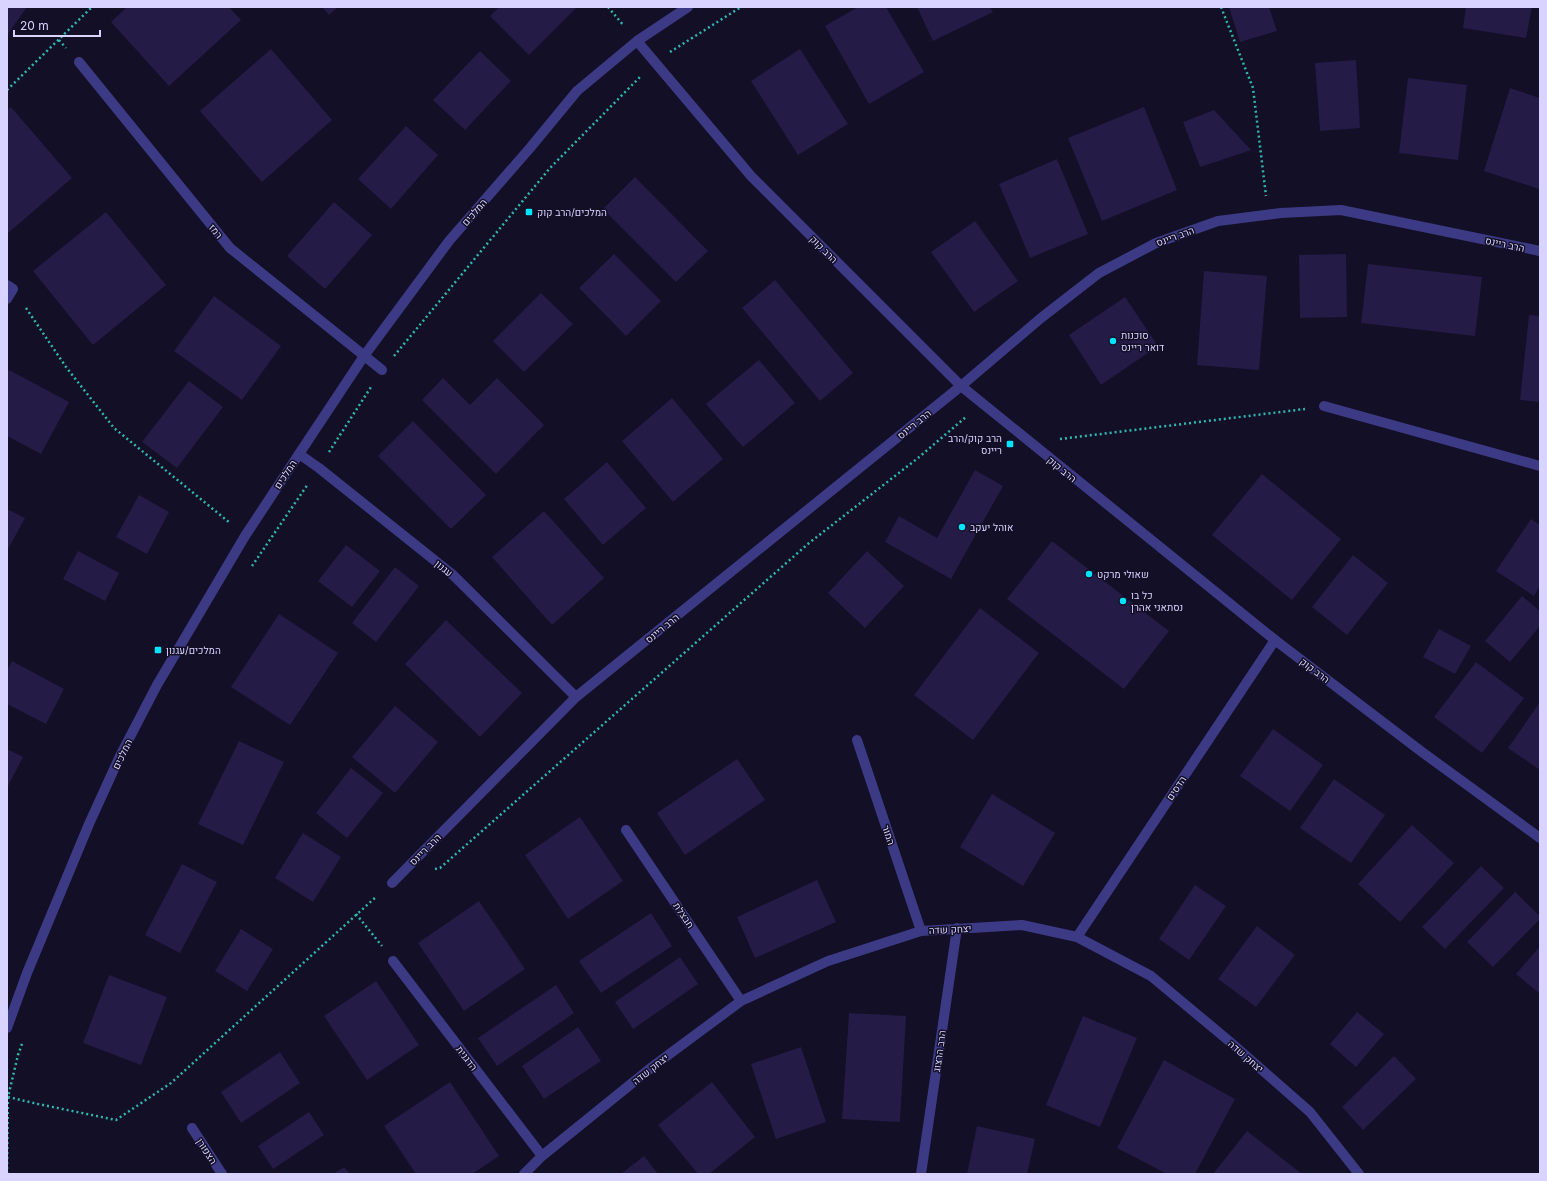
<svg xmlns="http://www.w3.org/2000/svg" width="1547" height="1181" font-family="Inter,Heebo,sans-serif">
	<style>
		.building { fill: #241b47 }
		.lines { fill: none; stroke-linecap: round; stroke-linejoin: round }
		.path { stroke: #2fb8b0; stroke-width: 2.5; stroke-dasharray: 2 3; stroke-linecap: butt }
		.service { stroke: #3d3a85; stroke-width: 10 }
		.minor { stroke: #3d3a85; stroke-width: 10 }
		.tertiary { stroke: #3d3a85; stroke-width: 10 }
		.poi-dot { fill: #00e5ff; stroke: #130f26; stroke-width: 1.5 }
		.labels { text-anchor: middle; stroke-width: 3; stroke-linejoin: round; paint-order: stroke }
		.street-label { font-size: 10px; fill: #d9d4ff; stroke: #130f26 }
		.poi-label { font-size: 10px; fill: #d9d4ff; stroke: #130f26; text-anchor: start }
	</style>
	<rect width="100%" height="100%" fill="#130f26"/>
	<!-- building -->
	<path class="building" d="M7,7H27L7,35Z
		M127,7H229L241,20L169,86L111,22Z
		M322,7H338L329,15Z
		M499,7H577L529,55L490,16Z
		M858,7H886L924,72L869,104L825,26Z
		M917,7H990L993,12L933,41Z
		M1229,7H1269L1277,31L1240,42Z
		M1466,7H1532L1526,38L1463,28Z
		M271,49L332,120L262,182L200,111Z
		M800,49L848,124L798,155L751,81Z
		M480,51L511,81L465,130L433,100Z
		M1356,60L1360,128L1320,131L1315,63Z
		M1408,78L1467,85L1458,160L1399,153Z
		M1510,88L1540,98L1539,189L1484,171Z
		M11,107L72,178L7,234V110Z
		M1144,107L1177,190L1102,221L1068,138Z
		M1214,110L1251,150L1200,167L1183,122Z
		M406,126L438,155L391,209L358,179Z
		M1057,159L1088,234L1030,258L999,184Z
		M635,177L708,251L676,282L603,209Z
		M334,202L372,235L325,289L287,256Z
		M106,212L166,285L93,345L33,271Z
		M975,221L1018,281L974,312L931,252Z
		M614,254L661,301L626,336L579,288Z
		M1346,254L1347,317L1300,318L1299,255Z
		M1368,264L1482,277L1475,336L1361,323Z
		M1204,271L1267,276L1259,370L1197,365Z
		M775,280L853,373L820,401L742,308Z
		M541,293L573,324L524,372L493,341Z
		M214,296L281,346L242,400L174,351Z
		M1125,297L1158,346L1101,385L1069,335Z
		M1529,315L1540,316V402L1520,400Z
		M759,360L795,403L743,447L706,404Z
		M9,370L69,402L41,454L7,436V374Z
		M443,378L470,405L497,378L544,425L496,474L422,400Z
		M189,381L223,407L177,468L142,442Z
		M672,398L723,459L673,502L622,441Z
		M413,421L486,495L451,529L378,456Z
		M607,462L646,508L603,545L564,499Z
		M975,470L1003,486L951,579L885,542L899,516L937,538Z
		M1262,474L1341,539L1292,600L1212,535Z
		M139,495L169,512L147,554L116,537Z
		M7,509L25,518L7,551Z
		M544,511L604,578L552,625L492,557Z
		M1531,519L1540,525V586L1534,596L1496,571Z
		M1052,541L1169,631L1124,689L1007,599Z
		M346,545L380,571L352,607L318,581Z
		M78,551L119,573L105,601L63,579Z
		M867,551L904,586L865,628L828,593Z
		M1353,555L1388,583L1347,635L1312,607Z
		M395,567L419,586L376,642L352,623Z
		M1522,596L1540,611V626L1510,662L1485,641Z
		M980,608L1039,653L973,740L914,695Z
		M279,614L338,653L290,725L231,687Z
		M446,620L522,693L480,737L405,664Z
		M1439,629L1471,646L1455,674L1423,657Z
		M12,661L64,689L46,724L7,704V670Z
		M1476,662L1524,698L1482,753L1434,717Z
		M1540,702V770L1508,748Z
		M395,706L438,742L395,793L352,757Z
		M1273,729L1323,765L1290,811L1240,776Z
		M239,741L284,762L243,845L198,824Z
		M7,749L23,757L7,788Z
		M737,759L765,800L685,855L657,813Z
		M351,768L383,793L347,838L316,813Z
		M1334,779L1385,815L1351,863L1300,828Z
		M992,794L1055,833L1023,886L960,847Z
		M580,817L623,881L568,919L525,855Z
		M1412,825L1454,863L1400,922L1358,884Z
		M303,833L341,857L313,902L275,878Z
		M182,864L217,882L180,953L145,935Z
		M1481,866L1504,888L1445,949L1422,927Z
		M817,880L836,922L755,958L737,917Z
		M1195,885L1226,906L1189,960L1159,939Z
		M1515,892L1540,916V919L1493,967L1467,942Z
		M479,901L525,969L464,1011L418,943Z
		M651,913L672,946L601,993L579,961Z
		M1257,926L1295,955L1256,1007L1218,979Z
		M241,929L273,949L247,991L215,971Z
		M1540,946V994L1516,974Z
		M680,957L698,984L633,1029L615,1002Z
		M109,975L167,997L141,1065L83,1043Z
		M376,981L419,1045L367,1080L324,1016Z
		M556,985L574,1013L497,1066L478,1038Z
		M1357,1012L1384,1034L1356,1067L1330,1044Z
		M849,1013L906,1016L900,1122L842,1119Z
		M1083,1016L1137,1038L1100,1127L1046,1105Z
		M578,1027L601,1061L544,1099L522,1066Z
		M801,1047L826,1122L776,1139L751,1064Z
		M280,1052L300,1083L241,1123L221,1092Z
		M1394,1056L1416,1079L1363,1130L1342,1107Z
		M1164,1060L1235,1099L1195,1174H1167L1117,1148Z
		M450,1082L499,1156L472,1174H416L384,1126Z
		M712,1082L755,1137L709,1174H698L658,1125Z
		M309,1112L324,1135L273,1169L258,1146Z
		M977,1126L1035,1139L1027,1174H967Z
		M1247,1131L1302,1174H1213Z
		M644,1156L658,1174H621Z
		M344,1167L350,1174H333Z"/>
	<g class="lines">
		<!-- path -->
		<path class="path" d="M608,7L624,26
			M1221,7L1253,88L1266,196
			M59,40L66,48
			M670,52L741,7
			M7,90L92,7
			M26,308L66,367L114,428L230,523
			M394,356L550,168L641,76
			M1060,439L1305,409
			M329,452L371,387
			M252,566L308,484
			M435,869L440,868L809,543L918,458L967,416
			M356,914L382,946
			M8,1097L38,1104L116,1120L171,1083L377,896
			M7,1174L8,1097L18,1055L23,1041"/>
		<!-- service -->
		<path class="service" d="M1324,406L1540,466"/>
		<!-- minor -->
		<path class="minor" d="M79,62L230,248L382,370
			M7,285L13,289L7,299
			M299,454L319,468L453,575L576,697
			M857,740L921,931
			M626,830L741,1001
			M392,883L576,697L961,386L1041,318L1099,273L1156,243L1218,221L1281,213L1341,210L1540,251
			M1077,937L1275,640
			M393,961L542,1156
			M192,1128L222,1174
			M524,1174L542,1156L652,1067L741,1001L828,961L921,931L1022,925L1077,937L1151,976L1229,1041L1310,1112L1359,1174
			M921,1174L957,928"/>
		<!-- tertiary -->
		<path class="tertiary" d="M637,41L751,176L961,386L1275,640L1422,752L1540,838
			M7,1028L27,973L89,824L120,756L157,685L245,536L299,454L364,356L449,241L530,148L577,91L637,41L688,7"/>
	</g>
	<!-- markers -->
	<g class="poi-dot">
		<rect x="525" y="208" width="8" height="8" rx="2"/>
		<circle cx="1113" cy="341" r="4"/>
		<rect x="1006" y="440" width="8" height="8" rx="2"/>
		<circle cx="962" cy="527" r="4"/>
		<circle cx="1089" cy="574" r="4"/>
		<circle cx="1123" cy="601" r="4"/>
		<rect x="154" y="646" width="8" height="8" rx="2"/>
	</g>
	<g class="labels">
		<!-- street labels -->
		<g class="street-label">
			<text transform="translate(474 212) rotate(-49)" y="4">המלכים</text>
			<text transform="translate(216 231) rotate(51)" y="4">רמז</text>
			<text transform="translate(1175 236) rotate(-20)" y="4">הרב ריינס</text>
			<text transform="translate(1505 244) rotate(12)" y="4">הרב ריינס</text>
			<text transform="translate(824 249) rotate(45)" y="4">הרב קוק</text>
			<text transform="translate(914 424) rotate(-39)" y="4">הרב ריינס</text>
			<text transform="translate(1062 469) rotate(39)" y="4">הרב קוק</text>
			<text transform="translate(285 474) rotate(-57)" y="4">המלכים</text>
			<text transform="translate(444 568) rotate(39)" y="4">עגנון</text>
			<text transform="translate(662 628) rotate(-39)" y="4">הרב ריינס</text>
			<text transform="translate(1315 670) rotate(37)" y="4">הרב קוק</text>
			<text transform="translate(122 754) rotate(-64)" y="4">המלכים</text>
			<text transform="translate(1176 788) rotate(-56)" y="4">הדסים</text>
			<text transform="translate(889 835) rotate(71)" y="4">המור</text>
			<text transform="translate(425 849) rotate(-45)" y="4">הרב ריינס</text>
			<text transform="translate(684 915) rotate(56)" y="4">חבצלת</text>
			<text transform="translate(950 929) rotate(-3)" y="4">יצחק שדה</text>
			<text transform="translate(939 1051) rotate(-82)" y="4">הרב הרצוג</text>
			<text transform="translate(1246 1056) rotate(41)" y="4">יצחק שדה</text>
			<text transform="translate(467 1058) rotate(53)" y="4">הדגנית</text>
			<text transform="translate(650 1069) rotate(-38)" y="4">יצחק שדה</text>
			<text transform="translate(207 1151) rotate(57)" y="4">הצפורן</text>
		</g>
		<!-- poi labels -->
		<g class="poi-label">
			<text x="537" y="216">המלכים/הרב קוק</text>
			<text x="1121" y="339">סוכנות<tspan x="1121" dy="12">דואר ריינס</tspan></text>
			<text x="1002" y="442" text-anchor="end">הרב קוק/הרב<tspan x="1002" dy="12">ריינס</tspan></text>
			<text x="970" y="531">אוהל יעקב</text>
			<text x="1097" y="578">שאולי מרקט</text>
			<text x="1131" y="599">כל בו<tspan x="1131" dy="12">נסתאני אהרן</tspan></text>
			<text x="166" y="654">המלכים/עגנון</text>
		</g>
	</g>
	<!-- border -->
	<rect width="1547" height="1181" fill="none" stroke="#d9d4ff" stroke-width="16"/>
	<!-- scale -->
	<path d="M14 30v6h86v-6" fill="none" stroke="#d9d4ff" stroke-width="2"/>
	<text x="20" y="30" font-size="12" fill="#d9d4ff" stroke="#130f26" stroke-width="3" paint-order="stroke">20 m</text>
</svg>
